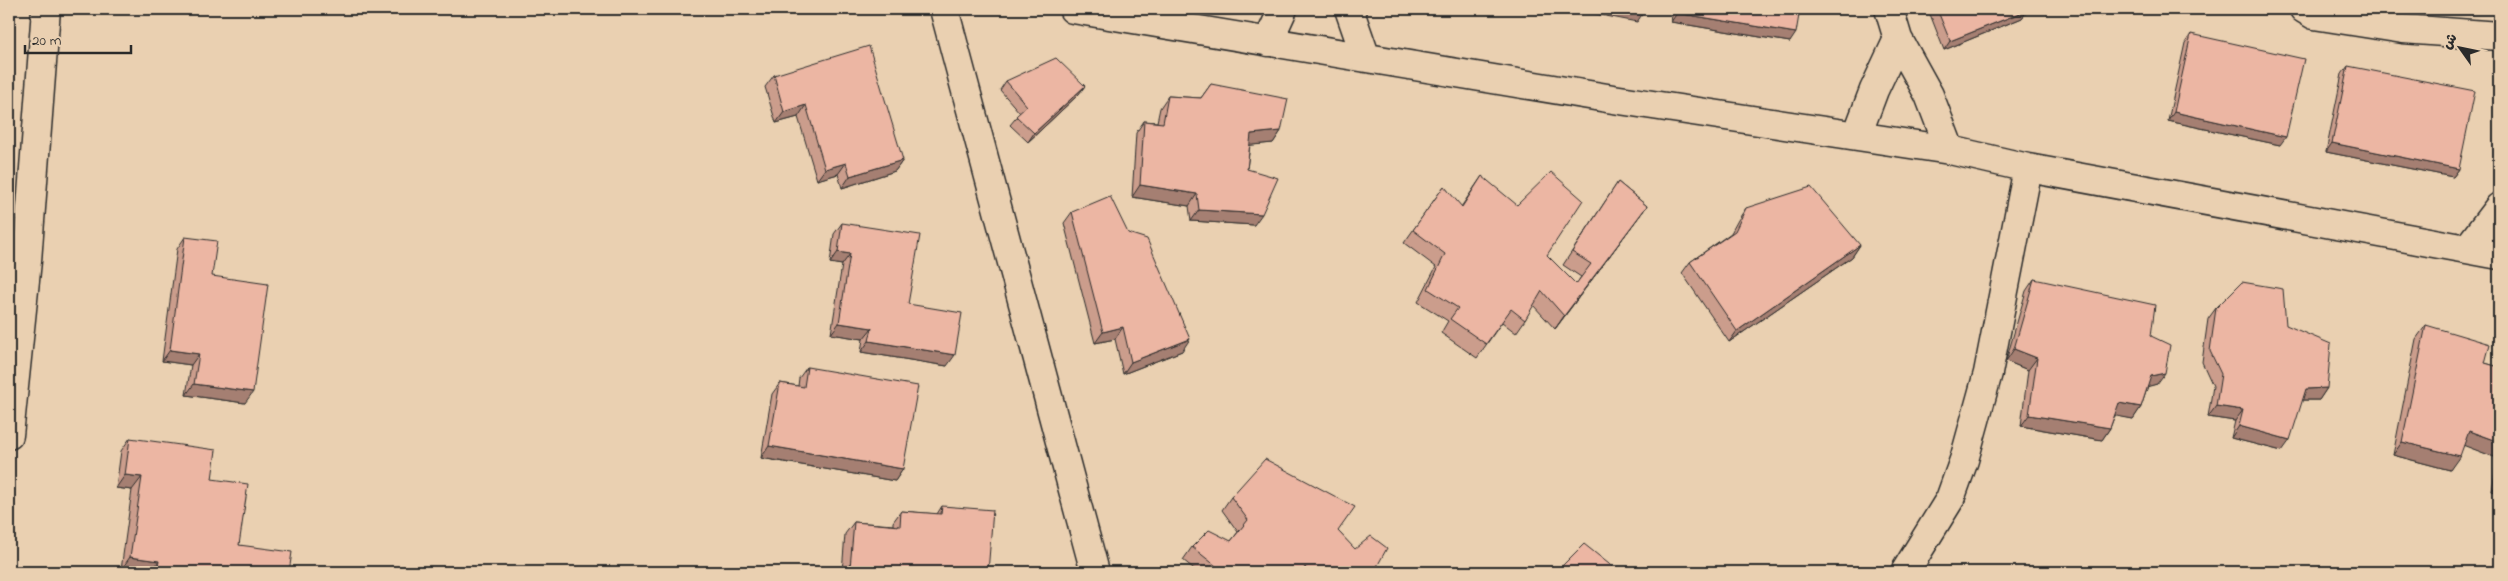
<svg xmlns="http://www.w3.org/2000/svg" width="2508" height="581" font-family="'Indie Flower','Playpen Sans Arabic',sans-serif">
	<style>
		.lines { fill: none; stroke-linecap: round; stroke-linejoin: round }
		.minor-casing { stroke: #2b2b2b; stroke-width: 31 }
		.minor { stroke: #ead0b1; stroke-width: 28 }
		.wall { fill: #cb9d8c; stroke: #2b2b2b }
		.shaded-wall { fill: #a57f72; stroke: #2b2b2b }
		.building { fill: #ecb6a3; stroke: #2b2b2b }
	</style>
	<rect width="100%" height="100%" fill="#ead0b1"/>
	<filter id="ink" filterUnits="userSpaceOnUse"><feTurbulence type="fractalNoise" baseFrequency=".02" numOctaves="2"/><feDisplacementMap in="SourceGraphic" scale="10" xChannelSelector="R" yChannelSelector="G"/><feConvolveMatrix kernelMatrix="1 2 1 2 8 2 1 2 1" color-interpolation-filters="sRGB"/></filter>
	<g filter="url(#ink)">
		<g class="lines">
			<!-- minor casing -->
			<g class="minor-casing">
				<path id="minor" d="M944,9L1095,572
					M1073,9L1613,99L1950,150L2028,168L2499,255
					M1349,9L1366,58
					M1889,9L1898,39L1929,95L1950,150
					M2304,9L2314,15L2403,29L2499,36
					M1268,42L1283,9
					M1857,135L1874,90L1898,39
					M2467,249L2499,207
					M9,435L27,261L46,9
					M1905,572L1950,499L1964,460L1988,373L2028,168"/>
			</g>
			<!-- minor -->
			<use href="#minor" class="minor"/>
		</g>
		<!-- wall -->
		<path class="wall" d="M1673,9H1800L1790,42L1671,22Z
			M1928,9H2027L2028,10L2022,18L1944,50Z
			M2098,9H2121L2100,16Z
			M2191,34L2280,145L2168,121L2185,43Z
			M2348,66L2459,169L2453,177L2326,152L2342,74Z
			M774,75L903,160L895,171L842,188L838,174L817,180L798,117L776,123L765,87Z
			M1006,81L1079,94L1028,142L1010,125L1020,113L1000,90Z
			M1211,84L1281,131L1273,143L1250,145L1247,169L1254,225L1191,221L1189,206L1132,197L1136,133L1144,121L1157,122L1160,108L1168,96L1201,98Z
			M1482,176L1547,255L1576,284L1581,277L1563,265L1618,182L1647,206L1555,329L1533,305L1525,320L1516,333L1502,322L1477,358L1441,333L1448,321L1418,302L1436,267L1404,243L1444,186L1461,207Z
			M1746,208L1860,245L1852,257L1729,342L1682,273L1690,262L1731,233L1738,220Z
			M1072,212L1128,233L1182,351L1123,374L1115,339L1095,343L1064,223Z
			M842,223L908,304L947,366L861,352L863,339L831,334L842,265L830,263L834,234Z
			M185,237L212,276L245,403L186,395L191,365L162,361L177,249Z
			M2034,279L2151,336L2157,384L2148,386L2141,407L2133,419L2115,415L2110,428L2102,440L2021,426L2028,370L2006,361L2026,291Z
			M2216,308L2327,388L2319,400H2302L2282,451L2231,438L2235,421L2208,417L2213,386L2202,362L2208,319Z
			M2426,325L2485,363L2499,367V493L2492,491L2497,458L2464,445L2450,470L2393,455L2416,339Z
			M807,367L903,469L895,481L761,458L772,394L780,383L798,386L799,378Z
			M130,438L212,479L239,545L289,572H134L121,570L132,490L116,488L121,451Z
			M1231,497L1338,531L1374,572H1198L1183,560L1192,547L1231,541L1238,532L1222,510Z
			M942,506L988,572H842L845,534L854,522L893,525V522L901,511L937,514Z"/>
		<!-- shaded-wall -->
		<path class="shaded-wall" d="M1570,9H1621L1643,13L1637,22Z
			M2105,9H2121L2100,16Z
			M2028,10L2022,18L1944,50L1950,41Z
			M1677,13L1796,33L1790,42L1671,22Z
			M1085,86L1079,94L1028,142L1034,133Z
			M806,105L798,117L776,123L784,112Z
			M2174,112L2286,137L2280,145L2168,121Z
			M1281,131L1273,143L1243,146L1251,134Z
			M2332,143L2459,169L2453,177L2326,152Z
			M903,160L895,171L842,188L850,176Z
			M846,163L838,174L817,180L825,169Z
			M1140,185L1197,194L1189,206L1132,197Z
			M1647,206L1637,219L1555,329L1564,316Z
			M1199,210L1262,214L1254,225L1191,221Z
			M1860,245L1852,257L1729,342L1737,331Z
			M838,252L850,254L842,265L830,263Z
			M839,323L872,328L863,339L831,334Z
			M1123,327L1115,339L1095,343L1103,332Z
			M1190,339L1182,351L1123,374L1131,362Z
			M869,341L955,355L947,366L861,352Z
			M2014,349L2037,358L2028,370L2006,361Z
			M170,350L199,354L191,365L162,361Z
			M2165,373L2157,384L2143,388L2151,376Z
			M194,384L253,392L245,403L186,395Z
			M2327,388L2319,400H2298L2306,389Z
			M2119,403L2141,407L2133,419L2111,415Z
			M2216,406L2243,410L2235,421L2208,417Z
			M2029,415L2110,428L2102,440L2021,426Z
			M2239,426L2290,440L2282,451L2231,438Z
			M2469,431L2499,442V454L2497,458L2460,444Z
			M2402,442L2460,456L2450,470L2393,455Z
			M769,446L903,469L895,481L761,458Z
			M125,475L142,477L132,490L116,488Z
			M2499,481V493L2492,491Z
			M130,557L159,561L151,572H134L121,570Z
			M850,568L897,571L896,572H846Z"/>
		<!-- building -->
		<path class="building" d="M1621,9H1643V13Z
			M1678,9H1800L1796,33L1677,13Z
			M1937,9H2027L2028,10L1950,41Z
			M2191,34L2304,59L2286,137L2174,112Z
			M869,46L903,160L850,176L846,163L825,169L806,105L784,112L774,75Z
			M1056,58L1085,86L1034,133L1016,116L1027,106L1006,81Z
			M2348,66L2475,91L2459,169L2332,143Z
			M1211,84L1288,99L1281,131L1251,134L1247,169L1278,178L1262,214L1199,210L1197,194L1140,185L1144,121L1163,123L1168,96L1201,98Z
			M1551,172L1583,200L1547,255L1576,284L1591,264L1572,252L1618,182L1647,206L1564,316L1542,291L1525,320L1511,309L1486,344L1450,319L1458,308L1428,289L1445,254L1413,230L1444,186L1462,207L1482,176L1517,205Z
			M1811,187L1860,245L1737,331L1690,262L1735,231L1746,208Z
			M1110,196L1128,233L1147,239L1190,339L1131,362L1123,327L1103,332L1072,212Z
			M842,223L920,235L908,304L962,313L955,355L869,341L872,328L839,323L850,254L838,252Z
			M185,237L217,241L212,276L268,284L253,392L194,384L199,354L170,350Z
			M2034,279L2155,305L2151,336L2170,345L2165,373L2151,376L2141,407L2119,403L2110,428L2029,415L2037,358L2014,349Z
			M2242,282L2283,289L2286,325L2331,344L2327,388L2306,389L2290,440L2239,426L2243,410L2216,406L2221,374L2210,351L2216,308Z
			M2426,325L2490,344L2485,363L2499,367V442L2469,431L2460,456L2402,442Z
			M807,367L918,386L903,469L769,446L780,383L804,387Z
			M130,438L216,450L212,479L248,484L239,545L292,552L289,572H157L159,561L130,557L142,477L125,475Z
			M1265,459L1355,507L1338,531L1355,549L1371,536L1387,548L1374,572H1310L1305,567L1302,572H1212L1216,566L1192,547L1209,530L1231,541L1248,520L1231,497Z
			M942,506L993,510L988,572H897V571L850,568L854,522L900,526L901,511L941,514Z
			M1584,544L1619,572H1556Z"/>
	</g>
	<!-- margin -->
	<rect width="2508" height="581" fill="none" stroke="#ead0b1" stroke-width="30"/>
	<rect x="15" y="15" width="2478" height="551" fill="none" stroke="#2b2b2b" stroke-width="2" filter="url(#ink)"/>
	<!-- north arrow -->
	<g transform="translate(2460 48) rotate(303)" stroke="#ead0b1" stroke-width="4" paint-order="stroke">
	<path d="M0-4L9 19L0 12L-9 19Z" fill="#2b2b2b"/>
	<text y="-8" font-size="14" font-weight="bold" text-anchor="middle" fill="#2b2b2b">ش</text>
	</g>
	<!-- scale -->
	<path d="M25 45v8h106v-8" fill="none" stroke="#2b2b2b" stroke-width="2.5"/>
	<text x="32" y="45" font-size="15" fill="#2b2b2b" stroke="#ead0b1" stroke-width="4" paint-order="stroke">20 m</text>
</svg>
